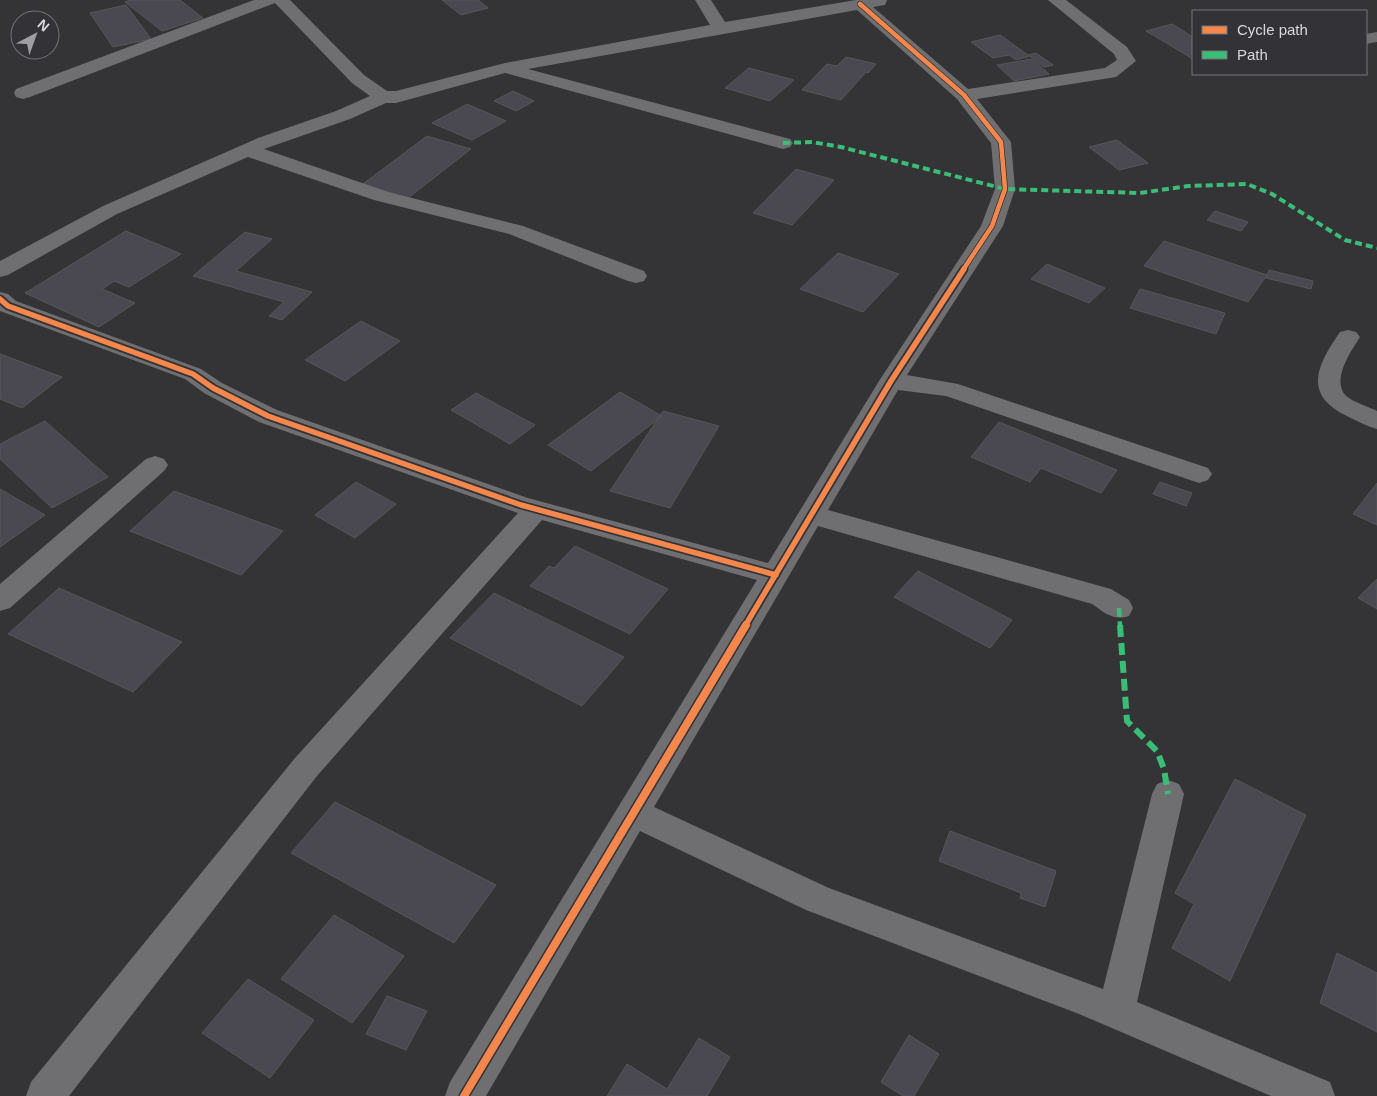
<svg xmlns="http://www.w3.org/2000/svg" width="1377" height="1096" font-family="Arial,sans-serif">
	<style>
		.building { fill: #4a4850; stroke: #575758 }
		.lines { fill: none; stroke-linecap: round; stroke-linejoin: round }
		.minor { fill: #6f6e70; fill-rule: evenodd }
		.quiet-far2 { stroke: #3abd76; stroke-width: 4; stroke-dasharray: 7 4; stroke-linecap: butt }
		.quiet-far1 { stroke: #3abd76; stroke-width: 4.5; stroke-dasharray: 9 4.5; stroke-linecap: butt }
		.quiet { stroke: #3abd76; stroke-width: 6; stroke-dasharray: 12 6; stroke-linecap: butt }
		.cycleway-far2-casing { stroke: #333236; stroke-width: 6 }
		.cycleway-far1-casing { stroke: #333236; stroke-width: 9 }
		.cycleway-casing { stroke: #333236; stroke-width: 11 }
		.cycleway-far2 { stroke: #f5874c; stroke-width: 4.5 }
		.cycleway-far1 { stroke: #f5874c; stroke-width: 5.5 }
		.cycleway { stroke: #f5874c; stroke-width: 8 }
	</style>
	<rect width="100%" height="100%" fill="#343335"/>
	<!-- building -->
	<path class="building" d="M130,0H180L203,18L162,31L125,2Z
		M442,0H478L488,8L461,15Z
		M126,5L151,39L113,47L90,13Z
		M1172,24L1193,37V59L1146,31Z
		M1000,35L1028,55L1036,53L1053,65L1044,67L1030,56L1016,60L1009,55L993,58L971,42Z
		M846,57L876,64L868,73L866,72L841,100L802,90L827,64L837,66Z
		M1032,59L1049,74L1014,81L997,65Z
		M749,68L794,80L770,101L725,88Z
		M513,91L534,101L516,111L494,101Z
		M467,104L506,121L472,140L432,123Z
		M427,136L471,149L408,198L363,184Z
		M1117,140L1148,163L1119,170L1089,147Z
		M796,169L834,180L792,225L753,213Z
		M1215,211L1248,222L1241,231L1207,220Z
		M126,231L181,254L129,287L114,281L102,289L135,303L99,327L25,293Z
		M245,232L272,239L236,271L312,292L282,320L269,316L284,302L193,276Z
		M1164,241L1267,275L1248,302L1144,266Z
		M838,253L899,274L863,312L800,289Z
		M1047,264L1105,288L1089,303L1031,279Z
		M1269,270L1313,281L1311,289L1266,278Z
		M1140,289L1225,313L1216,334L1130,308Z
		M361,321L400,341L345,381L305,360Z
		M0,354L62,377L22,408L0,399Z
		M620,392L662,416L591,471L548,445Z
		M476,393L535,425L510,444L451,410Z
		M663,411L719,426L670,508L610,491Z
		M45,421L108,477L52,508L0,459V444Z
		M999,422L1117,470L1101,493L1041,468L1030,482L971,457Z
		M356,482L396,504L355,538L315,515Z
		M1160,482L1192,493L1186,506L1153,494Z
		M1377,483V525L1353,514Z
		M0,489L45,515L0,547Z
		M174,491L283,531L241,575L130,531Z
		M575,546L668,589L630,634L530,586L549,566L554,568Z
		M918,571L1012,620L990,648L894,597Z
		M1377,579V609L1358,598Z
		M59,588L182,642L133,692L8,634Z
		M494,593L624,657L582,706L450,638Z
		M1235,779L1306,815L1230,981L1172,948L1194,904L1175,893Z
		M335,802L496,885L454,943L291,853Z
		M950,831L1056,871L1045,907L1020,898L1021,893L939,861Z
		M334,915L404,956L352,1023L281,979Z
		M1337,953L1377,973V1032L1320,1003Z
		M248,979L314,1020L270,1078L202,1033Z
		M387,996L427,1011L406,1050L366,1034Z
		M909,1035L939,1054L914,1096H903L881,1082Z
		M699,1038L730,1057L707,1096H607L627,1064L667,1089Z"/>
	<g class="lines">
		<!-- minor -->
		<path class="minor" d="M254,0H290L364,75L387,91H396L505,63L710,25L695,0H711L725,22L856,0H887L885,5L873,7L968,89L1105,68L1117,60L1114,54L1048,0H1066L1127,47L1136,61L1116,77L1110,78L977,99L1011,142L1015,189L1003,226L907,375L958,384L1208,468L1212,474L1208,480L1199,483L1190,480L946,396L898,390L828,510L1111,589L1129,600L1133,608L1129,616C1113,621 1105,613 1092,604L818,526L654,807L829,888L1103,989L1152,794L1157,784L1168,780L1179,784L1184,794L1137,1002L1330,1082L1335,1096H1271L1079,1014L806,910L640,831L486,1096H445L450,1082L757,580L542,520L317,776L69,1096H26L31,1082L295,758L518,513L259,422L204,393L185,379L0,311V292L8,294L16,301L201,369L222,383L277,410L528,498L768,563L879,381L981,226L995,189L991,143L957,99L857,10L528,69L790,139L793,143L790,147L783,149L505,73L396,103H386L350,119L264,149L388,192L523,226L644,271L647,276L644,281L636,283L628,281L509,234L374,200L248,157L117,214L8,275L0,277V261L103,206L258,138L336,111L370,96L352,83L275,3L30,97L23,99L16,97L14,93L16,89Z
			M1377,32V42L1366,44V34Z
			M1348,330L1356,332L1360,337C1352,350 1334,375 1343,392C1348,401 1368,406 1377,411V429C1366,426 1355,420 1345,415C1302,393 1318,364 1340,332Z
			M155,456L164,459L168,465L164,471L10,608L0,611V584L146,459Z"/>
		<!-- quiet-far2 -->
		<path class="quiet-far2" d="M783,143L812,142L841,147L1005,189L1140,193L1188,186L1247,184L1272,194L1345,240L1377,248"/>
		<!-- quiet-far1 -->
		<path class="quiet-far1" d="M1119,608L1120,626"/>
		<!-- quiet -->
		<path class="quiet" d="M1120,625L1127,721L1157,751L1164,769L1168,794"/>
		<!-- cycleway-far2 casing -->
		<g class="cycleway-far2-casing">
			<path id="cycleway-far2" d="M860,4L964,95L1001,142L1005,189L992,226L963,270"/>
		</g>
		<!-- cycleway-far1 casing -->
		<g class="cycleway-far1-casing">
			<path id="cycleway-far1" d="M0,299L8,306L193,374L213,388L268,416L521,505L776,575
				M745,626L891,381L964,269"/>
		</g>
		<!-- cycleway casing -->
		<g class="cycleway-casing">
			<path id="cycleway" d="M464,1096L746,625"/>
		</g>
		<!-- cycleway-far2 -->
		<use href="#cycleway-far2" class="cycleway-far2"/>
		<!-- cycleway-far1 -->
		<use href="#cycleway-far1" class="cycleway-far1"/>
		<!-- cycleway -->
		<use href="#cycleway" class="cycleway"/>
	</g>
	<!-- legend -->
	<rect x="1192" y="10" width="175" height="65" fill="#333236" stroke="#757478"/>
	<rect x="1202" y="26" width="25" height="8" fill="#f5874c" stroke="#757478"/>
	<text x="1237" y="35" font-size="15" fill="#d8d7da">Cycle path</text>
	<rect x="1202" y="51" width="25" height="8" fill="#3abd76" stroke="#757478"/>
	<text x="1237" y="60" font-size="15" fill="#d8d7da">Path</text>
	<!-- north arrow -->
	<g transform="translate(35 35) rotate(41)"><circle r="24" fill="#333236" stroke="#757478"/>
	<path d="M0-4L9 19L0 12L-9 19Z" fill="#9f9ea0"/>
	<text y="-8" font-size="14" font-weight="bold" text-anchor="middle" fill="#d8d7da">N</text>
	</g>
</svg>
